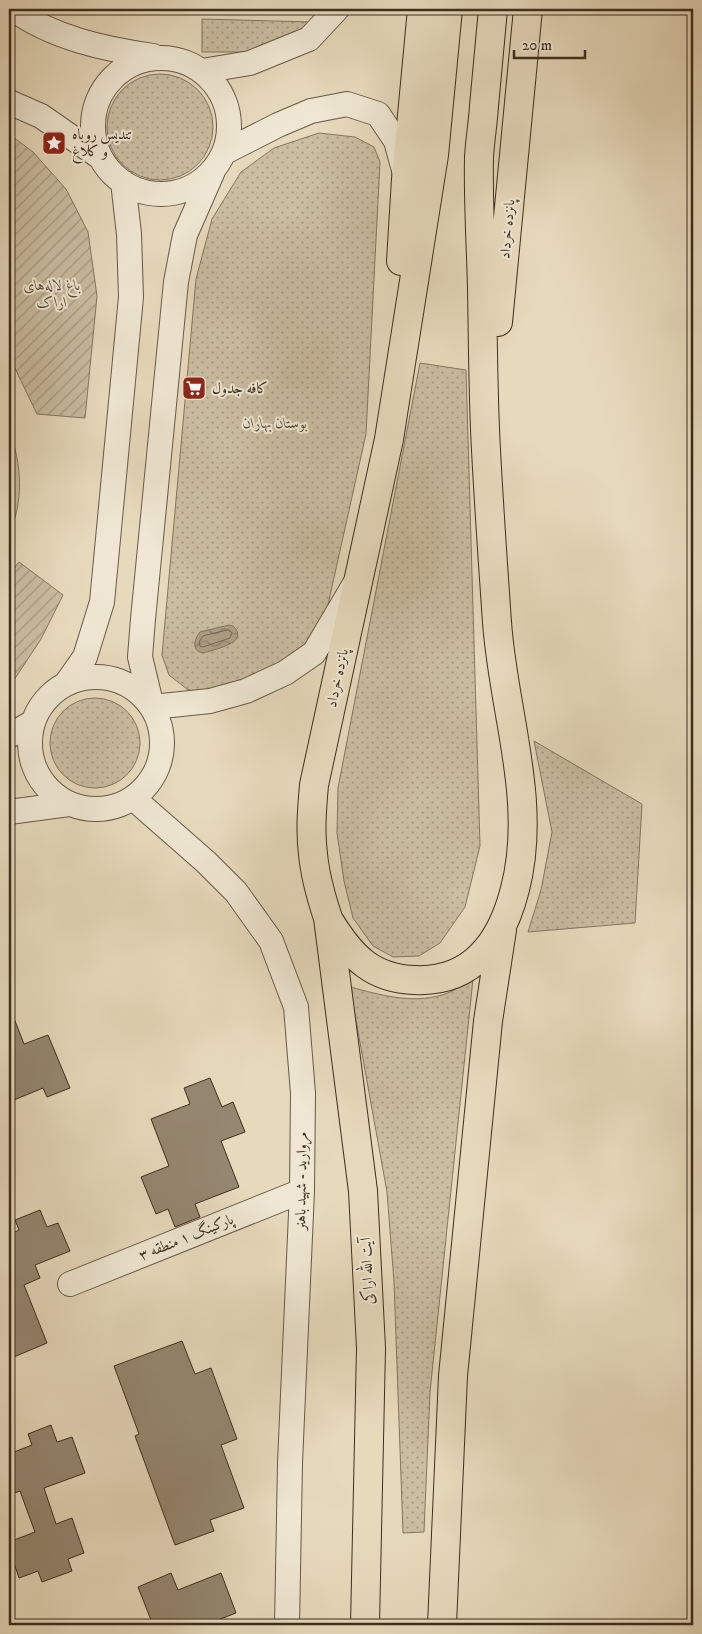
<svg xmlns="http://www.w3.org/2000/svg" width="702" height="1634" font-family="'IM FELL DW Pica',Amiri,serif">
	<style>
		.grass { fill: url(#grass-dots); stroke: #837660 }
		.garden { fill: url(#garden-furrows); stroke: #837660 }
		.pitch { fill: #cabda1; stroke: #837660 }
		.water { fill: url(#water-waves); stroke: #80725e }
		.lines { fill: none; stroke-linecap: round; stroke-linejoin: round }
		.shore { stroke: #746754; stroke-width: 1 }
		.building { fill: #958771; stroke: #3c2e20 }
		.minor-casing { stroke: #675947; stroke-width: 26 }
		.major-casing { stroke: #3c2e20; stroke-width: 30 }
		.minor { stroke: #efe7d3; stroke-width: 24 }
		.major { stroke: #e7dabc; stroke-width: 28 }
		.labels { text-anchor: middle; stroke-width: 4; stroke-linejoin: round; paint-order: stroke }
		.poi-label { font-size: 15px; fill: #3c2e20; stroke: #efe7d3; text-anchor: start }
		.street-label { font-size: 15px; fill: #3c2e20; stroke: #efe7d3 }
		.park-label { font-size: 15px; font-style: italic; fill: #584b3a; stroke: #efe7d3 }
	</style>
	<defs>
		<pattern id="grass-dots" width="8" height="8" patternUnits="userSpaceOnUse" patternTransform="scale(1.25)"><rect width="8" height="8" fill="#cabda1"/><path d="M2 2h.1M6 6h.1" fill="none" stroke="#a59a83" stroke-width="1.8" stroke-linecap="round"/></pattern>
		<pattern id="garden-furrows" width="10" height="10" patternUnits="userSpaceOnUse" patternTransform="scale(1.25)"><rect width="10" height="10" fill="#cabda1"/><path d="M-1 1l2-2M0 10L10 0M9 11l2-2" fill="none" stroke="#a59a83"/></pattern>
		<pattern id="water-waves" width="16" height="10" patternUnits="userSpaceOnUse" patternTransform="scale(1.25)"><rect width="16" height="10" fill="#ada087"/><path d="M0 5q4-4 8 0t8 0" fill="none" stroke="#8e836e"/></pattern>
	</defs>
	<rect width="100%" height="100%" fill="#e7dabc"/>
	<filter id="stains"><feTurbulence type="fractalNoise" baseFrequency=".004" numOctaves="4"/><feColorMatrix values="0 0 0 0 .2 0 0 0 0 .09 0 0 0 0 .02 0 0 0 .5 -.17"/></filter>
	<radialGradient id="worn" r=".72"><stop offset=".6" stop-color="#630" stop-opacity="0"/><stop offset="1" stop-color="#630" stop-opacity=".3"/></radialGradient>
	<!-- grass -->
	<path class="grass" d="M202,19L312,22L273,52H202Z
		M107 127a53 53 0 1 1 106 0a53 53 0 1 1-106 0Z
		M319,133L355,137L374,147L380,162L366,434L323,627L304,656L214,699L187,689L169,675L162,655L196,279L212,219L241,172L274,148Z
		M420,363L466,370L480,846L465,907L440,943L419,956L393,957L373,946L353,918L344,881L337,833L338,788Z
		M50 743a45 45 0 1 1 90 0a45 45 0 1 1-90 0Z
		M534,741L642,804L635,923L528,932L541,890L552,832Z
		M473,979L430,1392L424,1532L403,1533L394,1282L387,1192L350,987C381,995 411,1004 442,995C453,992 463,984 473,979Z"/>
	<!-- garden -->
	<path class="garden" d="M9,134L33,152L66,189L88,232L97,296L85,418L37,414L9,356Z
		M19,562L63,595L41,639L14,680L9,685V575Z"/>
	<!-- pitch -->
	<path class="pitch" d="M9,430C22,463 24,502 9,534Z"/>
	<!-- water -->
	<path class="water" d="M229,625L233,626C251,643 214,649 204,653C191,652 194,639 200,632Z"/>
	<g class="lines">
		<!-- shore -->
		<path class="shore" d="M229,630L232,633L230,638L203,647L200,646L199,642L203,636Z"/>
	</g>
	<!-- building -->
	<path class="building" d="M9,1008H10L24,1044L48,1035L70,1088L47,1097L43,1088L9,1102Z
		M210,1078L222,1107L233,1102L245,1132L221,1141L239,1187L195,1204L200,1217L175,1227L168,1209L156,1214L141,1177L169,1166L151,1119L190,1104L184,1088Z
		M40,1210L47,1227L58,1223L70,1251L35,1265L40,1278L24,1285L47,1343L9,1359V1235L19,1230L15,1220Z
		M182,1341L195,1374L211,1368L237,1439L221,1445L244,1508L210,1520L214,1531L175,1545L135,1436L139,1434L114,1366Z
		M51,1425L57,1442L72,1437L85,1473L44,1488L56,1524L72,1518L84,1553L68,1559L72,1571L42,1582L38,1571L19,1578L9,1548V1542L35,1532L20,1491L9,1495V1454L32,1445L28,1434Z
		M171,1573L178,1590L221,1573L236,1613L205,1625H153L138,1587Z"/>
	<g class="lines">
		<!-- minor casing -->
		<g class="minor-casing">
			<path id="minor" d="M13,9C53,38 104,49 153,56
				M93 126a68 68 0 1 1 136 0a68 68 0 1 1-136 0Z
				M202,71L250,63L309,39L337,9
				M9,102L41,116L100,157
				M225,152L278,125L311,111L347,104L378,114L396,141L404,170
				M213,171L185,235L176,282L143,619L140,657L152,707L210,701L246,691L285,673L314,653L354,585
				M30 743a66 66 0 1 1 132 0a66 66 0 1 1-132 0Z
				M66,684L85,657L102,602L131,297L129,234L123,182
				M9,736L33,722
				M133,798L206,862L236,892L271,941L296,1007L303,1093L302,1191L290,1463L287,1625
				M9,812L69,804
				M70,1284L302,1191"/>
		</g>
		<!-- major casing -->
		<g class="major-casing">
			<path id="major" d="M401,261L406,179L422,9
				M498,322L528,9
				M330,922C351,956 372,979 415,980C473,983 502,941 515,889C538,801 503,711 497,622C493,565 489,507 486,450C483,397 483,343 482,289C481,246 478,201 479,157C480,140 483,123 484,106C487,74 490,41 493,9
				M365,1625L371,1348L363,1191L328,918C321,897 315,876 313,854C310,831 312,808 314,785L389,439L434,155L448,9
				M442,1625L453,1376L488,1021L502,930"/>
		</g>
		<!-- minor -->
		<use href="#minor" class="minor"/>
		<!-- major -->
		<use href="#major" class="major"/>
	</g>
	<!-- icons -->
	<defs>
		<g id="sight-square" transform="scale(1.25)"><rect x="-9" y="-9" width="18" height="18" rx="4" fill="#8f2418" stroke="#efe7d3"/><path d="M0-6L1.8-2.2L6-1.7L2.9 1.2L3.7 5.4L0 3.3L-3.7 5.4L-2.9 1.2L-6-1.7L-1.8-2.2Z" fill="#fff"/></g>
		<g id="supermarket-square" transform="scale(1.25)"><rect x="-9" y="-9" width="18" height="18" rx="4" fill="#8f2418" stroke="#efe7d3"/><path d="M-6-5.5h2.5l.6 2H6L4.5 2H-2.5L-4.4-4H-6ZM-1.5 3.2a1.3 1.3 0 1 0 .1 0ZM3 3.2a1.3 1.3 0 1 0 .1 0Z" fill="#fff"/></g>
	</defs>
	<g fill-rule="evenodd">
		<use href="#sight-square" x="54" y="143"/>
		<use href="#supermarket-square" x="194" y="388"/>
	</g>
	<g class="labels">
		<!-- poi labels -->
		<g class="poi-label">
			<text x="72" y="139">تندیس روباه<tspan x="72" dy="17">و کلاغ</tspan></text>
			<text x="212" y="393">کافه جدول</text>
		</g>
		<!-- street labels -->
		<g class="street-label">
			<text transform="translate(507 229) rotate(-85)" y="5">پانزده خرداد</text>
			<text transform="translate(337 678) rotate(-78)" y="5">پانزده خرداد</text>
			<text transform="translate(301 1181) rotate(-89)" y="5">مروارید - شهید باهنر</text>
			<text transform="translate(186 1237) rotate(-22)" y="5">پارکینگ ۱ منطقه ۳</text>
			<text transform="translate(367 1271) rotate(-93)" y="5">آیت الله اراکی</text>
		</g>
		<!-- park labels -->
		<g class="park-label">
			<text x="52" y="290">باغ لاله‌های<tspan x="52" dy="17">اراک</tspan></text>
			<text x="275" y="428">بوستان بهاران</text>
		</g>
	</g>
	<!-- margin -->
	<rect width="702" height="1634" fill="none" stroke="#e7dabc" stroke-width="30"/>
	<rect x="10" y="10" width="682" height="1614" fill="none" stroke="#3c2e20" stroke-width="2.5"/>
	<rect x="15" y="15" width="672" height="1604" fill="none" stroke="#3c2e20"/>
	<!-- scale -->
	<path d="M514 50v8h71v-8" fill="none" stroke="#3c2e20" stroke-width="2.5"/>
	<text x="522" y="50" font-size="15" fill="#3c2e20" stroke="#efe7d3" stroke-width="4" paint-order="stroke">20 m</text>
	<rect width="100%" height="100%" filter="url(#stains)"/>
	<rect width="100%" height="100%" fill="url(#worn)"/>
</svg>
